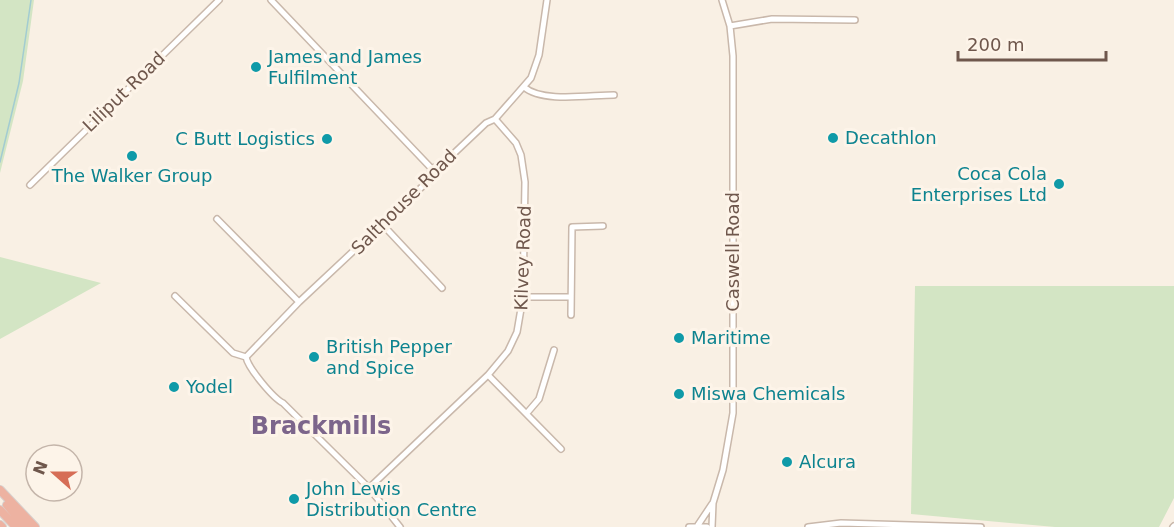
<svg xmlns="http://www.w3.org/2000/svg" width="1174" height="527" font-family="'DejaVu Sans',sans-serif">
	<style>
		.green { fill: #d3e5c4 }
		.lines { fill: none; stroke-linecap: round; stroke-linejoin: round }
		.stream { stroke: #a2ccd1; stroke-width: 1.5 }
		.minor-casing { stroke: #c9b8ab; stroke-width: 8 }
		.highway-casing { stroke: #d7d0cd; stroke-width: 10 }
		.minor { stroke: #fff; stroke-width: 5 }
		.highway { stroke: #edb2a1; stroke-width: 8 }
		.culture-dot { fill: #0f9aa8; stroke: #fdf4e9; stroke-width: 2 }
		.labels { text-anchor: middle; stroke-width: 6; stroke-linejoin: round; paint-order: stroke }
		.culture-label { font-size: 18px; fill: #0d838f; stroke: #fdf4e9; text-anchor: start }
		.street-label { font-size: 18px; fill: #6f574c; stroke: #fdf4e9 }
		.district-label { font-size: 24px; font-weight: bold; fill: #7c658b; stroke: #fdf4e9 }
	</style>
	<rect width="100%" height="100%" fill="#f9f0e4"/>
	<!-- green -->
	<path class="green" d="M0,0H34L23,81L0,173Z
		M0,257L101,283L0,339Z
		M915,286H1174V498L1159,527H1055L911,514Z"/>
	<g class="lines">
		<!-- stream -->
		<path class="stream" d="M0,162L19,83L31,0"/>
		<!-- minor casing -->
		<g class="minor-casing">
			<path id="minor" d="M271,0L432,169
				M730,26L772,19L855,20
				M524,87C542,103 590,95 614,95
				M30,185L219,0
				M217,219L299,302
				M382,224L442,288
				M175,296L233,353L246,357C248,368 273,398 283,403L369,488L400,527
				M523,297H571
				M571,315L572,227L603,226
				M246,357L299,302L425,184L432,169L448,159L486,123L495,119L531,78L539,55L547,0
				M488,375L561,449
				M527,413L539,399L554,350
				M369,488L488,375L508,351L517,332L523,297L525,182L521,155L516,143L495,119
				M698,525L712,504
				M689,527H707
				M712,527L713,503L723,470L733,413V56L730,26L722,0
				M808,527L841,523L981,527
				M1173,527L1174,526"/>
		</g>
		<!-- highway casing -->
		<g class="highway-casing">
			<path id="highway" d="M0,490L35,527
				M7,505L26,527
				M0,510L16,527
				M0,525L2,527"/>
		</g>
		<!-- minor -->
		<use href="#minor" class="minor"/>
		<!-- highway -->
		<use href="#highway" class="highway"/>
	</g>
	<!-- markers -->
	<g class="culture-dot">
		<circle cx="256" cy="67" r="6"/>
		<circle cx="833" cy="138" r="6"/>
		<circle cx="327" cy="139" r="6"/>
		<circle cx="132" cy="156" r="6"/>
		<circle cx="1059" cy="184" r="6"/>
		<circle cx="679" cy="338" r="6"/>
		<circle cx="314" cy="357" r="6"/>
		<circle cx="174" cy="387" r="6"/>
		<circle cx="679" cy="394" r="6"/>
		<circle cx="787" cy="462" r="6"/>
		<circle cx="294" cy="499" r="6"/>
	</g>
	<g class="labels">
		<!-- culture labels -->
		<g class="culture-label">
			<text x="268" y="63">James and James<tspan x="268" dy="21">Fulfilment</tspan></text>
			<text x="845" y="144">Decathlon</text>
			<text x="315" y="145" text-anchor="end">C Butt Logistics</text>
			<text x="1047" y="180" text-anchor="end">Coca Cola<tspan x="1047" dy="21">Enterprises Ltd</tspan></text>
			<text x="132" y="182" text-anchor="middle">The Walker Group</text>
			<text x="691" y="344">Maritime</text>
			<text x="326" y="353">British Pepper<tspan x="326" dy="21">and Spice</tspan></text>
			<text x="186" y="393">Yodel</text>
			<text x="691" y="400">Miswa Chemicals</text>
			<text x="799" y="468">Alcura</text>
			<text x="306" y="495">John Lewis<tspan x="306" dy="21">Distribution Centre</tspan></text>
		</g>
		<!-- street labels -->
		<g class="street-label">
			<text transform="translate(124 92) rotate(-44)" y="6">Liliput Road</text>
			<text transform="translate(404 202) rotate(-45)" y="6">Salthouse Road</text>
			<text transform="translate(733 252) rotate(-90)" y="6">Caswell Road</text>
			<text transform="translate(523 258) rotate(-88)" y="6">Kilvey Road</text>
		</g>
		<!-- district labels -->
		<g class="district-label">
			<text x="321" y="434">Brackmills</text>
		</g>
	</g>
	<!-- north arrow -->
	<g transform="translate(54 473) rotate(291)"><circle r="28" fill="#fdf4e9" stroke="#c4b5aa" stroke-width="1.5"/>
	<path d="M0-4.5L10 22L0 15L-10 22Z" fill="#d66d56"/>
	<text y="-9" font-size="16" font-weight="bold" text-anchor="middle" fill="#6f574c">N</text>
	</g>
	<!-- scale -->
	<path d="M958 51v9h148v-9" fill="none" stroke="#6f574c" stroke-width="3"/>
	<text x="967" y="51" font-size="18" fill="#6f574c" stroke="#fdf4e9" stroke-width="4.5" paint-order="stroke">200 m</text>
</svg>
